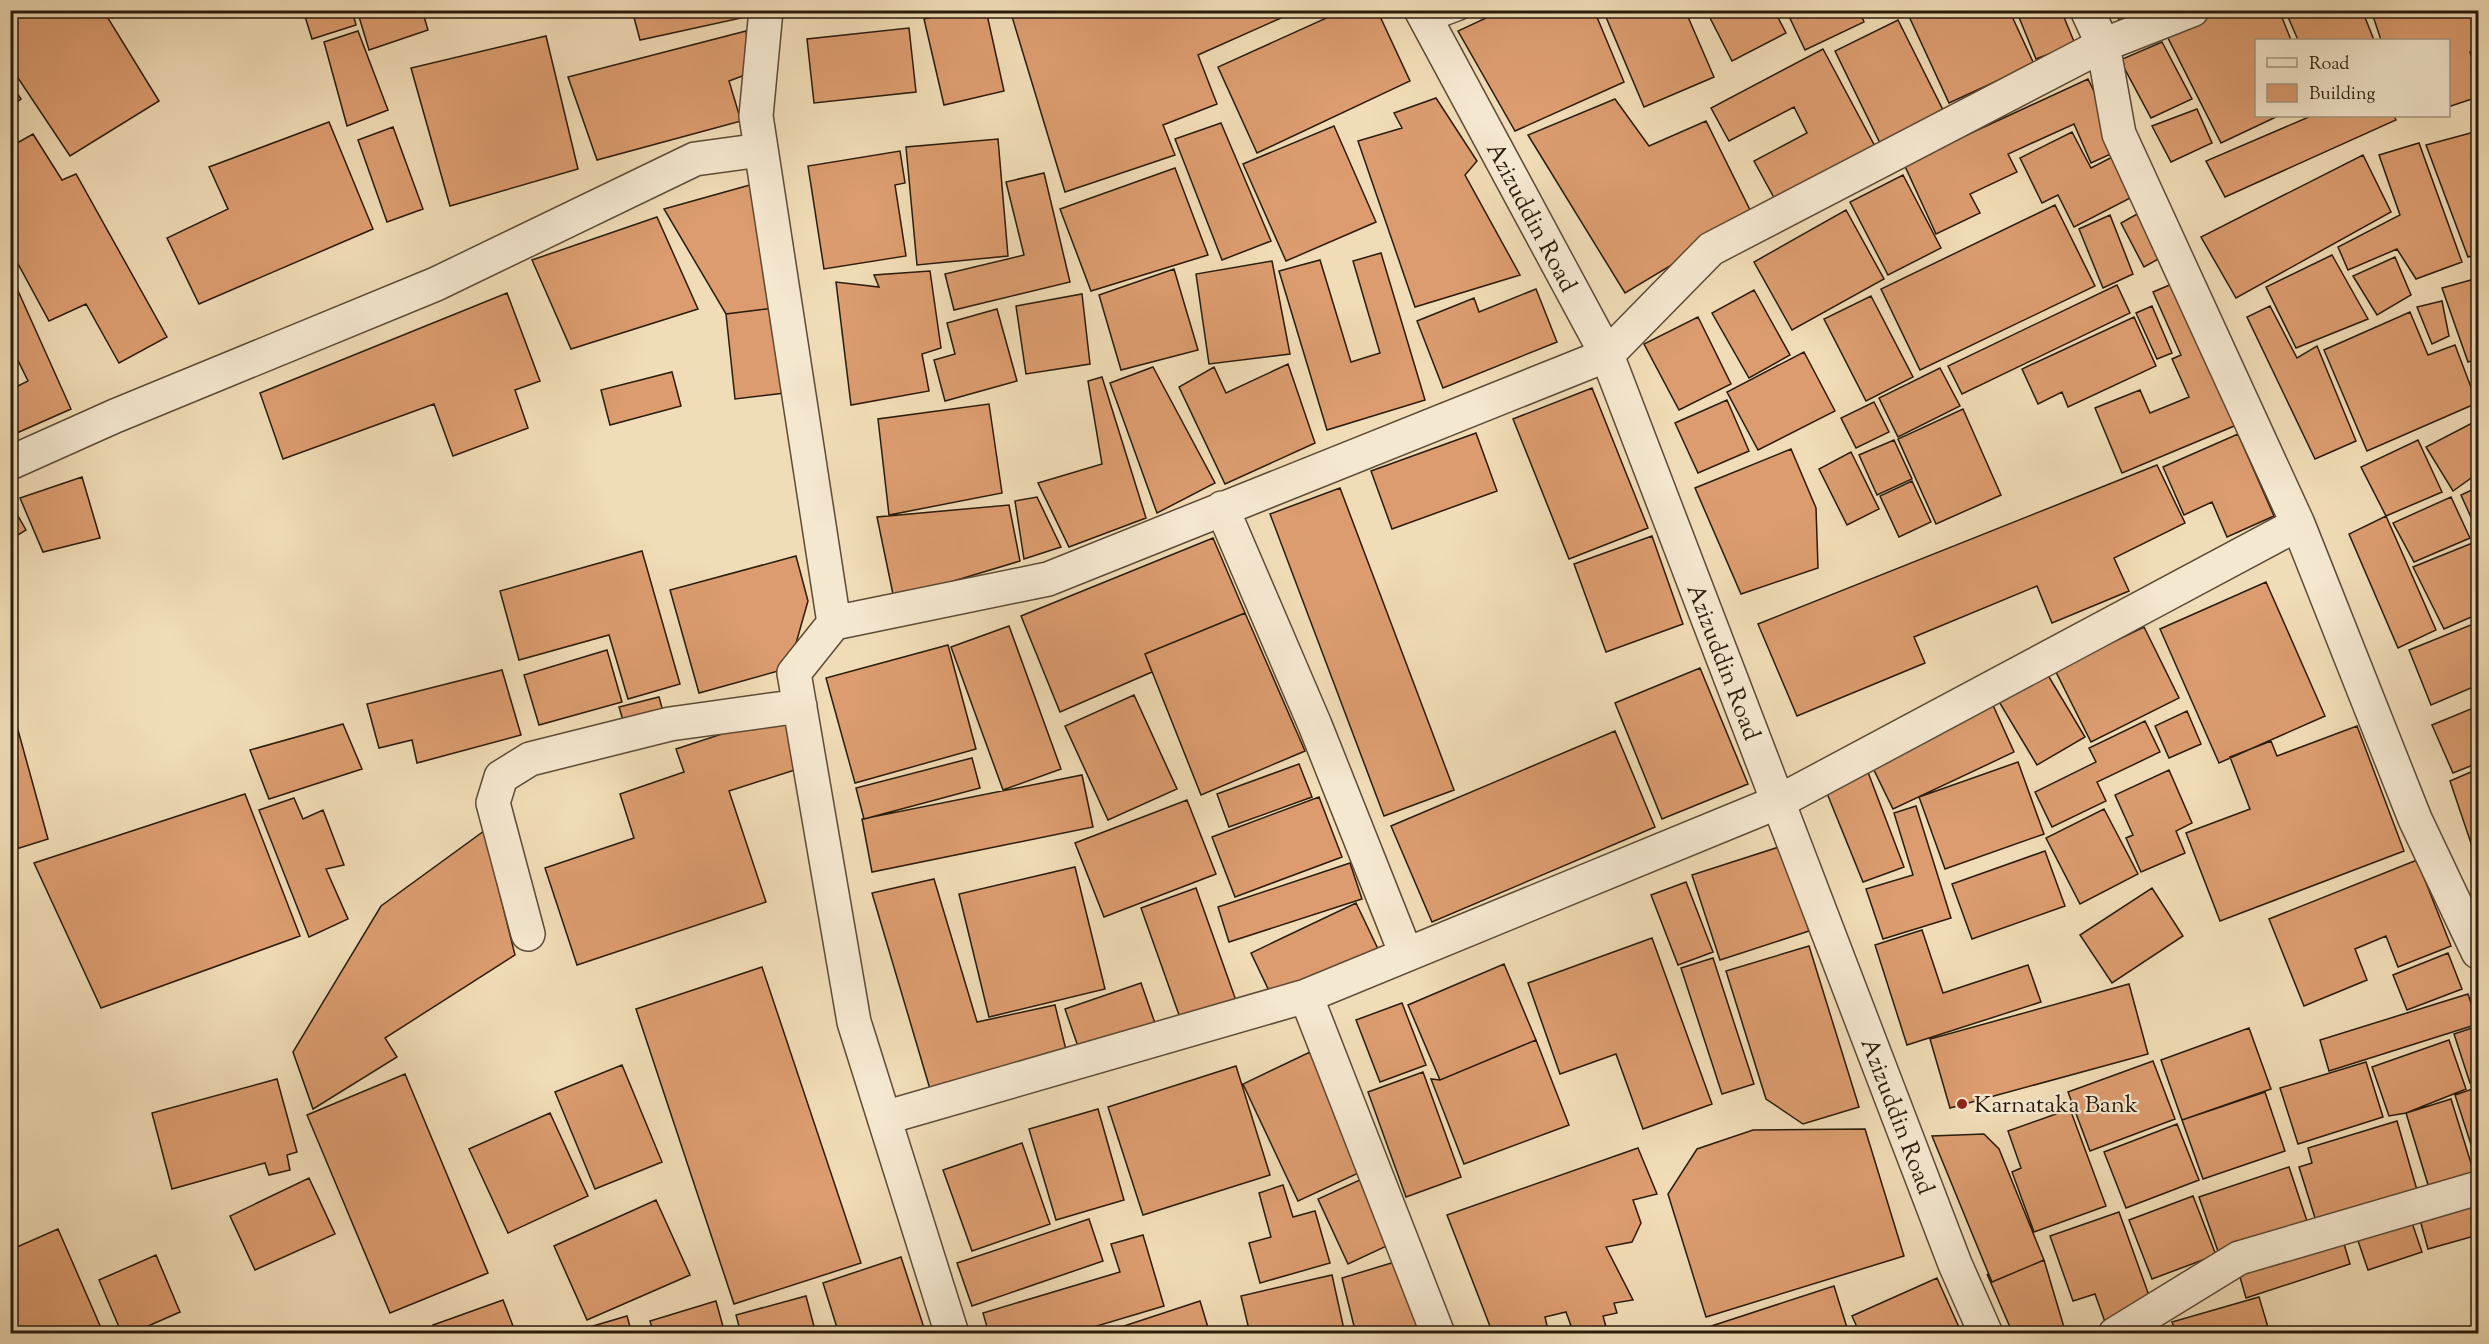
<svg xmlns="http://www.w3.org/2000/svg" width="2489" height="1344" font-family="'Sorts Mill Goudy',serif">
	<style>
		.building { fill: #dc9c6f; stroke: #2a1b0b; stroke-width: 1.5 }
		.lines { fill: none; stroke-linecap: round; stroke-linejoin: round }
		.service-casing { stroke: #5c4b36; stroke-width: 21 }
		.minor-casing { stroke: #5c4b36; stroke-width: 36 }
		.tertiary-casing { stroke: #5c4b36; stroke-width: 36 }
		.service { stroke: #f5e8d0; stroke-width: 18 }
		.minor { stroke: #f5e8d0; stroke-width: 33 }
		.tertiary { stroke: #f5e8d0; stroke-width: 33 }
		.poi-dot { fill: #8f2418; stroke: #f5e8d0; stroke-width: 2 }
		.labels { text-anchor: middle; stroke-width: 4.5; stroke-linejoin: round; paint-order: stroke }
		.street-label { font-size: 24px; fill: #2a1b0b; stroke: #f5e8d0 }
		.poi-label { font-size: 24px; fill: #2a1b0b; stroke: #f5e8d0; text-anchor: start }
	</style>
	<rect width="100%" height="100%" fill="#f0dcb6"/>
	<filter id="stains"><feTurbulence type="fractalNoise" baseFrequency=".00333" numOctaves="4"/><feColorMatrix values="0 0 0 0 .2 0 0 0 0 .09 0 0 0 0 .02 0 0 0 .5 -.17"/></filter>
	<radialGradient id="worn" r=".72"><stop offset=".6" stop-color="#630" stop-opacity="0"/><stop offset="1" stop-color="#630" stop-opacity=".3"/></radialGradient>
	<!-- building -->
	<path class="building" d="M10,10H103L159,101L70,156L10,66Z
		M110,10H133L113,18Z
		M303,10H352L356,25L312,39Z
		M357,10H422L428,30L369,50Z
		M632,10H755V15L640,40Z
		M961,10H986L1004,91L944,105L924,19Z
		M1010,10H1299L1198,55L1217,104L1163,125L1175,155L1065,192Z
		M1344,10H1377L1410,81L1257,153L1218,67Z
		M1503,10H1594L1624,82L1515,131L1458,31Z
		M1603,10H1685L1714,77L1644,107Z
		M1706,10H1774L1786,33L1732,61Z
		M1786,10H1859L1864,22L1805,50Z
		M1910,10H2009L2034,64L1949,103L1907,12Z
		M2016,10H2061L2075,44L2036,59Z
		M2115,10H2159L2122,28Z
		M2216,10H2279L2291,40H2256V116H2278L2221,143L2165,32Z
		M2285,10H2362L2374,40H2298Z
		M2371,10H2469L2478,37V49L2470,52L2478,78V97L2448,107V40H2381Z
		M1898,20L1944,112L1880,143L1835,51Z
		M909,28L916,92L814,103L807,39Z
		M358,31L388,110L347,126L324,42Z
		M746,31L753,72L729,81L741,121L597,160L568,77Z
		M546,36L578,169L450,206L411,68Z
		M2162,42L2192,99L2151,118L2120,60Z
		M1823,49L1878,152L1778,205L1754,161L1807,133L1794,107L1729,141L1711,108Z
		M2088,79L2122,149L2091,163L2074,124L2008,154L2017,172L1970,194L1980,213L1936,234L1904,164Z
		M10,82L21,99L10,107Z
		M1436,98L1477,161L1465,175L1520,275L1415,307L1358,141L1402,128L1394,113Z
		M1615,99L1649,146L1706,121L1753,216L1625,293L1528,135Z
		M2197,109L2212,143L2171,162L2152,126Z
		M2311,116H2394L2396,120L2225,197L2206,161Z
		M329,122L373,229L199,304L167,238L228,209L209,167Z
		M1221,123L1271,241L1222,260L1175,139Z
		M1334,126L1376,222L1286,261L1243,164Z
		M393,127L423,209L387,222L358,140Z
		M2478,131V254L2468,257L2426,145Z
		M2072,132L2091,168L2120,153L2140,193L2074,227L2058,195L2042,203L2020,158Z
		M33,134L62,180L76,174L167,337L119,363L86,304L49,321L10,249V147Z
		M998,139L1008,256L917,265L906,147Z
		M2419,143L2462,262L2416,279L2397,249L2348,270L2338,247L2400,215L2379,155Z
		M900,151L905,183L895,185L906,256L824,269L808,166Z
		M2363,155L2391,212L2236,298L2201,237Z
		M1175,168L1208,255L1091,291L1060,209Z
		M1044,173L1070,282L954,310L945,274L1024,255L1006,182Z
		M1903,175L1941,248L1888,275L1850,202Z
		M757,183L775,308L726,314L664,209Z
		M2055,205L2095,286L1920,370L1881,289Z
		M2146,209L2169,253L2144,267L2121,223Z
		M1846,210L1884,279L1792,330L1754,262Z
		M2110,215L2133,274L2103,288L2079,229Z
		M657,217L698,309L571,349L532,260Z
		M1381,253L1425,400L1327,430L1279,271L1320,260L1351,362L1380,353L1353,261Z
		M2332,255L2368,319L2296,348L2266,287Z
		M2395,257L2411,295L2377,315L2353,276Z
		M1272,261L1290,354L1209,364L1196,274Z
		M1174,269L1198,350L1121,370L1099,295Z
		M930,271L941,348L922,354L929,391L851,405L836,282L879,287L874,275Z
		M10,273L71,409L10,436V390L28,381L10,344Z
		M2478,278V359L2468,362L2442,288Z
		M2179,281L2239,424L2122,473L2095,408L2140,390L2150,413L2189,397L2172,359L2181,355L2153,292Z
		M2117,285L2130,313L1962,394L1948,366Z
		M1536,289L1557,342L1443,388L1417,321L1474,298L1479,312Z
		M1754,290L1790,355L1749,378L1712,313Z
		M507,293L540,381L515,390L528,428L453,456L434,404L283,459L260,393Z
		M1082,294L1090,364L1026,374L1016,306Z
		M1871,296L1913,377L1866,401L1824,319Z
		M2442,301L2449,336L2432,344L2417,307Z
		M2152,306L2172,353L2157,359L2136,313Z
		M2270,306L2297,358L2317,346L2356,441L2315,459L2247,317Z
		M775,308L793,392L735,399L726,314Z
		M997,309L1017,381L945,401L934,360L955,354L947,323Z
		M2410,312L2428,355L2455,345L2477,403L2367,451L2324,350Z
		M1698,317L1731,384L1679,410L1644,344Z
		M2134,317L2156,366L2068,407L2062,392L2038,404L2022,369Z
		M1804,352L1835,411L1758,450L1727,392Z
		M1288,364L1315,443L1225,484L1179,387L1214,367L1226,393Z
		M1153,367L1215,483L1157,513L1110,383Z
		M1940,368L1960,406L1898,437L1879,398Z
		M672,372L681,406L610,425L601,390Z
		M1102,377L1146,518L1069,547L1038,483L1102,464L1088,381Z
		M1592,388L1648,528L1569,559L1513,419Z
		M1727,400L1749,451L1698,473L1675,423Z
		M1874,402L1889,432L1856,448L1841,418Z
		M989,404L1002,493L889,515L878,419Z
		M1963,409L2001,495L1936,524L1898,439Z
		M2478,420V473L2453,491L2426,447Z
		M1476,433L1497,491L1392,529L1371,471Z
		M2238,434L2274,516L2227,537L2212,502L2184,515L2163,467Z
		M1894,440L1912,479L1877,495L1859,455Z
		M2418,440L2442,492L2386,516L2361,467Z
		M1791,449L1816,508L1818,568L1741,594L1695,488Z
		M1851,452L1879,509L1847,525L1819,469Z
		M2157,465L2185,523L2114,558L2129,591L2052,623L2037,586L1914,637L1925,663L1797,716L1758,624Z
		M82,477L100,538L43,552L20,498Z
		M1912,481L1931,522L1899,537L1880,496Z
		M2478,487V533L2461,495Z
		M1340,488L1454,790L1384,816L1270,514Z
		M1037,497L1061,547L1024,559L1015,501Z
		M2451,497L2470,538L2414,562L2393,523Z
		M10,502L26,530L10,540Z
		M1009,505L1020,561L894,599L877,517Z
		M2386,516L2436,630L2398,648L2349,534Z
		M1652,536L1683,624L1606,652L1574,564Z
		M1213,538L1245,613L1145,654L1152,672L1060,712L1021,616Z
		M2475,542L2478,548V614L2444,629L2413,567Z
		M642,551L680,684L628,699L609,635L519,660L500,591Z
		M796,556L808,601L789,668L699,693L670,590Z
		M2266,582L2325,716L2219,763L2160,629Z
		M1245,613L1305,751L1201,795L1145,654Z
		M2478,622V685L2431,705L2409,650Z
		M1009,626L1061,769L1003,790L951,647Z
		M2144,627L2179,698L2091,742L2055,670Z
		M948,645L976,749L855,783L826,678Z
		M607,650L622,702L539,725L524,675Z
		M1700,668L1748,784L1662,819L1615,703Z
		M502,670L521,735L417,763L412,740L379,748L367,704Z
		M2046,672L2085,737L2037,765L1998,700Z
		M1134,695L1177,789L1108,820L1065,726Z
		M659,697L664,715L625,727L619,707Z
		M10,701L48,839L10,851Z
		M1992,703L2014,752L1893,809L1869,760Z
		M2478,706V763L2453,773L2432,725Z
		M2187,711L2201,744L2169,758L2155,726Z
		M783,714L801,768L729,791L766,902L577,965L545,868L634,838L620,794L684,772L676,749Z
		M2145,721L2160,752L2097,782L2106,801L2052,827L2035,792L2096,762L2089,748Z
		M343,724L362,769L269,799L250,750Z
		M2357,726L2404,851L2220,921L2186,833L2250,809L2230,757L2271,741L2277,756Z
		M1615,731L1655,827L1432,922L1391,826Z
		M972,758L980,788L864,819L856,788Z
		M2018,762L2044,834L1945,869L1919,797Z
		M1299,764L1312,797L1229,827L1217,794Z
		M1866,767L1904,867L1863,882L1824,786Z
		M2478,769V864L2450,781Z
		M2169,770L2192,823L2176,831L2185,853L2141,872L2126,838L2133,835L2115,795Z
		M1082,775L1093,827L872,872L862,819Z
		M245,794L300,936L101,1008L34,863Z
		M1319,797L1342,857L1235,897L1212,837Z
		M294,798L303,819L323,810L344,865L326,869L348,919L309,937L259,810Z
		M1187,800L1216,874L1104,917L1075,843Z
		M1916,806L1951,918L1883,939L1866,889L1913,875L1894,813Z
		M2104,809L2138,874L2080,904L2046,838Z
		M484,831L515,955L385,1038L397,1057L313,1109L293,1052L381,906Z
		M1782,846L1809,931L1720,960L1692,875Z
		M2045,851L2065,906L1972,939L1952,884Z
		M2417,860L2451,946L2398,967L2386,936L2355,949L2367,980L2304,1006L2269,919Z
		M1350,863L1362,899L1229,942L1218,907Z
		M1075,867L1105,989L989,1017L959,894Z
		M934,879L977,1022L1055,1005L1067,1054L930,1089L872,893Z
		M1686,882L1713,952L1678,965L1651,895Z
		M1196,888L1239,1009L1184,1029L1141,908Z
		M2152,888L2183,936L2112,983L2080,935Z
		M1356,903L1378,949L1273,999L1251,953Z
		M1922,930L1943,993L2028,965L2041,1002L1907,1045L1875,945Z
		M1652,938L1712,1104L1643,1129L1616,1054L1560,1074L1528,983Z
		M1809,946L1859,1107L1803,1124L1766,1099L1726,971Z
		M2448,953L2462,989L2407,1010L2393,975Z
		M1713,958L1754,1084L1722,1094L1681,968Z
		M1504,964L1536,1040L1440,1080L1408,1005Z
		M762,967L861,1263L734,1304L636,1009Z
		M1141,983L1157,1029L1081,1055L1065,1009Z
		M2129,984L2148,1054L1950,1108L1930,1039Z
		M2468,994L2478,1024L2329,1071L2320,1040Z
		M1402,1003L1426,1065L1380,1082L1356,1020Z
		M2478,1026V1080L2470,1083L2454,1034Z
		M2249,1028L2271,1089L2182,1120L2161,1060Z
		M1536,1040L1569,1125L1464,1164L1431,1079L1440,1080Z
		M2449,1040L2466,1089L2406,1113L2389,1116L2372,1067Z
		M1310,1052L1365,1170L1298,1201L1243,1084Z
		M2153,1061L2175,1119L2090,1151L2068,1092Z
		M2366,1062L2383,1117L2298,1144L2280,1088Z
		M622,1065L662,1162L595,1189L555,1092Z
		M1236,1066L1270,1175L1143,1215L1108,1107Z
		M1423,1072L1461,1177L1406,1197L1368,1092Z
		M405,1074L488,1273L390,1313L307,1115Z
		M277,1079L297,1152L287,1155L290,1170L269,1175L265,1163L172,1189L152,1113Z
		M2478,1087V1166L2455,1095Z
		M2265,1092L2285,1151L2203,1179L2182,1120Z
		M2451,1099L2475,1176L2429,1188L2406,1113Z
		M1098,1109L1124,1200L1056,1220L1029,1129Z
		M2070,1109L2106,1206L2034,1232L2012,1172L2021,1168L2008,1131Z
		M550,1113L588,1196L508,1233L469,1149Z
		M2397,1121L2417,1190L2316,1221L2299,1167L2312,1163L2308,1148Z
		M2177,1124L2199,1180L2126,1208L2104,1152Z
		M1865,1129L1904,1256L1706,1317L1668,1194L1697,1149L1753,1130Z
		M1984,1134L1999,1149L2044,1260L1992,1282L1932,1136Z
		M1022,1143L1050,1224L972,1251L943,1170Z
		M1638,1148L1657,1194L1633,1200L1641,1223L1632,1242L1606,1247L1633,1300L1614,1303L1617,1313L1603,1316L1608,1334H1574L1566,1312L1545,1317L1549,1334H1493L1447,1215Z
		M2289,1167L2308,1224L2219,1254L2199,1197Z
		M309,1178L335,1234L255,1270L230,1216Z
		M1362,1179L1391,1244L1348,1264L1318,1199Z
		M1283,1185L1293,1217L1315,1211L1330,1263L1260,1283L1249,1243L1271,1237L1259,1193Z
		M2478,1190V1235L2428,1249L2417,1209Z
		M2193,1196L2216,1255L2152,1279L2129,1220Z
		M656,1200L690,1275L587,1320L554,1246Z
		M2408,1211L2422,1252L2368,1270L2354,1229Z
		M2119,1212L2152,1304L2105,1322L2095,1294L2073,1301L2050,1236Z
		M1089,1219L1103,1261L972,1306L957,1263Z
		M58,1229L101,1328L88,1334H49L48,1330L41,1334H17L10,1318V1250Z
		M1143,1235L1164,1306L1070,1334H989L983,1313L1120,1272L1111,1244Z
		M2342,1237L2350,1264L2246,1298L2238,1270Z
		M156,1255L180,1312L130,1334H122L99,1280Z
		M901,1257L926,1334H839L823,1283Z
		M2044,1260L2066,1334H2013L1987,1274L1992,1282Z
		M1398,1261L1420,1334H1356L1342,1278Z
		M1332,1275L1345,1334H1250L1241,1296Z
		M1937,1278L1962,1334H1860L1852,1316Z
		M1834,1286L1849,1334H1687Z
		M806,1296L816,1334H741L736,1315Z
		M2259,1297L2270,1334H2176L2172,1322Z
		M503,1300L513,1326L492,1334H436L433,1325Z
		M716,1301L725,1334H654L650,1321Z
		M1200,1301L1210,1334H1117L1115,1329Z
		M627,1316L632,1334H566Z"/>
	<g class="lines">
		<!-- service casing -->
		<g class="service-casing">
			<path id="service" d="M1427,23L1461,10"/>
		</g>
		<!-- minor casing -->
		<g class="minor-casing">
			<path id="minor" d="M766,10L756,116L834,623L794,673L854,1022L952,1334
				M2087,10L2103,45L2119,134L2298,524L2415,819L2478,952
				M10,463L115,416L436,284L695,159L761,150
				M1222,508L1315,725L1406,954
				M834,623L1048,579L1607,355L1711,249L2103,45L2192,10
				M528,934L493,803L501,777L530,759L670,724L800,706
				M1306,996L1438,1334
				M884,1118L1306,996L1778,802L2298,524
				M2115,1334L2239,1258L2478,1188"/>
		</g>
		<!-- tertiary casing -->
		<g class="tertiary-casing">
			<path id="tertiary" d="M1421,10L1607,355L1955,1264L1986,1334"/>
		</g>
		<!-- service -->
		<use href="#service" class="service"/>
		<!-- minor -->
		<use href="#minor" class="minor"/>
		<!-- tertiary -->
		<use href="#tertiary" class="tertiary"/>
	</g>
	<!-- markers -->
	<circle class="poi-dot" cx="1962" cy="1104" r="6"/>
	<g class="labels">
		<!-- street labels -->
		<g class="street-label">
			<text transform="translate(1532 217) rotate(62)" y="8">Azizuddin Road</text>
			<text transform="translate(1724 662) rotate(69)" y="8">Azizuddin Road</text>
			<text transform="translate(1898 1116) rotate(69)" y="8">Azizuddin Road</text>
		</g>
		<!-- poi labels -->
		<g class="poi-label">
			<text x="1974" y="1112">Karnataka Bank</text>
		</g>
	</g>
	<!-- margin -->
	<rect width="2489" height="1344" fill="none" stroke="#f0dcb6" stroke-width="36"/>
	<rect x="12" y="12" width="2465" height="1320" fill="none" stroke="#2a1b0b" stroke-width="3"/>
	<rect x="18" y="18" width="2453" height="1308" fill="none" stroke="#2a1b0b" stroke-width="1.5"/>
	<!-- legend -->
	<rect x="2255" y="39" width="195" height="78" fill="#f5e8d0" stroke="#a49681" stroke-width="1.5"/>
	<rect x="2267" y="58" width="30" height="9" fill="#f5e8d0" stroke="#a49681" stroke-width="1.5"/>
	<text x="2309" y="69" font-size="18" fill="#2a1b0b">Road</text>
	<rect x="2267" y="84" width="30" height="18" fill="#dc9c6f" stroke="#a49681" stroke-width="1.5"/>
	<text x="2309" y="99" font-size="18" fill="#2a1b0b">Building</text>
	<rect width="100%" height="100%" filter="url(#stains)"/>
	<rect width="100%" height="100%" fill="url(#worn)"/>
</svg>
